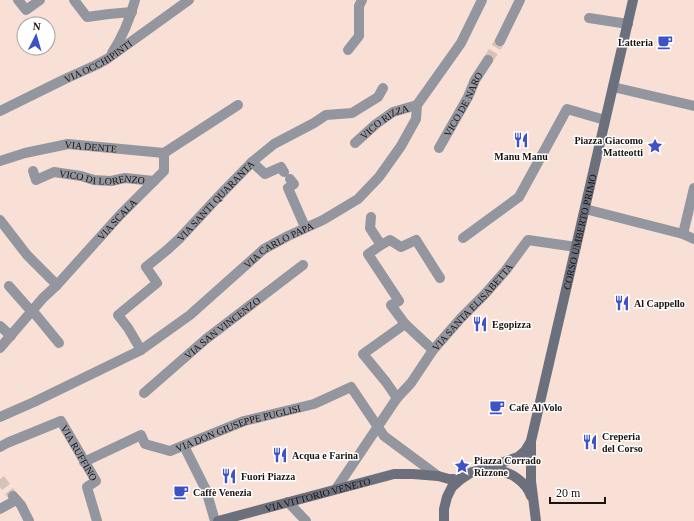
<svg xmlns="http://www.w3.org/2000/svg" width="694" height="521" font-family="Georgia,serif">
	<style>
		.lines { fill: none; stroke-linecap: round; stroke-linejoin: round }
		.street-tunnel { stroke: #d7c1b8; stroke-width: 10; stroke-dasharray: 10 5; stroke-linecap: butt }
		.street { stroke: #93969f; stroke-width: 10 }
		.secondary { stroke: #6c707c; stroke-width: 10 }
		.labels { text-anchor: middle; stroke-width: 3; stroke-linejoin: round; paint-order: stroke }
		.poi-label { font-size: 10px; font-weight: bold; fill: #1a120f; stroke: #fff; text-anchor: start }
		.street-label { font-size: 10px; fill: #1a120f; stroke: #fff }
	</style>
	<rect width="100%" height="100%" fill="#f8e0d6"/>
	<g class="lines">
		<!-- street-tunnel -->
		<path class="street-tunnel" d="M488,60L500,41
			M0,479L13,496"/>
		<!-- street -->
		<g class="street">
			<path d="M18,0L26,10L40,0"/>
			<path d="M74,0L87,17L109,14L132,12"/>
			<path d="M589,18L628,24"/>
			<path d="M500,41L520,0"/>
			<path d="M348,50L359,36V6L362,0"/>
			<path d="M112,53C123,36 130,19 135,0"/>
			<path d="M613,87L694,106"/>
			<path id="s1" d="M0,111L65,79L96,65L107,59L189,0"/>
			<path id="s2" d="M355,143L376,124L393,112L417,105"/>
			<path id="s3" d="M439,148L468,97L475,80L488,60"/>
			<path d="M164,153L238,105"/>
			<path id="s4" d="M0,161L25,153L68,144L164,153"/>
			<path d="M252,162L265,174L281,167L284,172"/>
			<path id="s5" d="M33,171L36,180L54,172L81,176L94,180L111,181L125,178L154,181"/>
			<path d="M290,179L294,184L288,188L305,227"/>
			<path d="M585,209L683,234L694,188"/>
			<path d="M371,217L370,228L381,245L368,254L399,301L391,305L405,324L433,350"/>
			<path d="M0,220L27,255L57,285"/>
			<path d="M683,234L694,239"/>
			<path d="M463,238L519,197L567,109L605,120"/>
			<path d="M381,245L390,240L401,247L416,240L440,278"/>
			<path d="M9,286L31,311L36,315L59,343"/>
			<path d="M0,326L11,336"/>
			<path id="s6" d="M0,348L43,298L57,285L120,215L164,171V153"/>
			<path id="s7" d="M141,350L128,328L118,315L157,283L146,267L167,250L179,239L219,196L252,162L274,144L314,123L326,115L352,113L378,97L383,88"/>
			<path id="s8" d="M144,393L206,339L303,265"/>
			<path d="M397,398L386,382L363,354L405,324"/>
			<path id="s9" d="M0,417L34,402L141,350L190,315L264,249L288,236L323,220L358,199L379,177L401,146L416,119L417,105L461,43L482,0"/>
			<path d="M184,446L206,490L215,521"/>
			<path id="s10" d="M0,447L7,443L61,421L96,481L87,487L97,521"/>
			<path id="s11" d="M84,462L141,435L145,444L170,451L244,421L314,404L351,387L384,436L438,476"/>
			<path id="s12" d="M336,489L397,398L411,383L433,350L461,318L485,294L506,270L528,240L576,247"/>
			<path d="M13,496L21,505L29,521"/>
			<path d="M288,502L306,521"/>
			<path d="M0,509L16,500"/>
		</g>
		<!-- secondary -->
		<g class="secondary">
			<path d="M488,469C491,469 494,469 497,470C511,472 526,482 531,496"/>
			<path id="s13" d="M218,521L394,474H413L438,476L449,479H461"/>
			<path d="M444,521V509L447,497L452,487L461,479L472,472L484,469L518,457L525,451L531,441"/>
			<path id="s14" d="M536,521L531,481V441L633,0"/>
		</g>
	</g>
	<!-- icons -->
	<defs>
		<g id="cafe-bare" transform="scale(1.2)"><path d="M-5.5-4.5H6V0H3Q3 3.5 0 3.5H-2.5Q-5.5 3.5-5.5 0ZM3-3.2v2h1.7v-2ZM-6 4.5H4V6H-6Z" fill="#3e52c5" stroke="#fff" stroke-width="2.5" paint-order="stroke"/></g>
		<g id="restaurant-bare" transform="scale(1.2)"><path d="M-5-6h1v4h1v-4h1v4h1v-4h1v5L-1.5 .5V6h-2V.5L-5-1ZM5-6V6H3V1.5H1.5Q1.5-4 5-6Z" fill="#3e52c5" stroke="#fff" stroke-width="2.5" paint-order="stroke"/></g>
		<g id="sight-bare" transform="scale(1.2)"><path d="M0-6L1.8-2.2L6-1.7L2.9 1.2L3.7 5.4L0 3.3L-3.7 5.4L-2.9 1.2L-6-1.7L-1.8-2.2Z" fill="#3e52c5" stroke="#fff" stroke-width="2.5" paint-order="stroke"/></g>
	</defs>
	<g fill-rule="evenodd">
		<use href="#cafe-bare" x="665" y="42"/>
		<use href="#restaurant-bare" x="521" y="140"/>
		<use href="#sight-bare" x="655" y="146"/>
		<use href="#restaurant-bare" x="622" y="303"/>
		<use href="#restaurant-bare" x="480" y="324"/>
		<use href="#cafe-bare" x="497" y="407"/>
		<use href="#restaurant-bare" x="590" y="442"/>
		<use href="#restaurant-bare" x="280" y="455"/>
		<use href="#sight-bare" x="462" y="466"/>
		<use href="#restaurant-bare" x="229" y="476"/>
		<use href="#cafe-bare" x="181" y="492"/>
	</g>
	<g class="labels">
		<!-- poi labels -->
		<g class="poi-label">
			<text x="653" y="46" text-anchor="end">Latteria</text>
			<text x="643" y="144" text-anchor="end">Piazza Giacomo<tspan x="643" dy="12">Matteotti</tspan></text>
			<text x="521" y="160" text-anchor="middle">Manu Manu</text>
			<text x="634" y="307">Al Cappello</text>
			<text x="492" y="328">Egopizza</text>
			<text x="509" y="411">Cafè Al Volo</text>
			<text x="602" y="440">Creperia<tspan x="602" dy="12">del Corso</tspan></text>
			<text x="292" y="459">Acqua e Farina</text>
			<text x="474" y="464">Piazza Corrado<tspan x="474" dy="12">Rizzone</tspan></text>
			<text x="241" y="480">Fuori Piazza</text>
			<text x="193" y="496">Caffè Venezia</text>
		</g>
		<!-- street labels -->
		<g class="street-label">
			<text dy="4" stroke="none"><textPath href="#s1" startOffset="110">VIA OCCHIPINTI</textPath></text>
			<text dy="4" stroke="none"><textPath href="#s3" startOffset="50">VICO DE NARO</textPath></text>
			<text dy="4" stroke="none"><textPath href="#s2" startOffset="37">VICO RIZZA</textPath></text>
			<text dy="4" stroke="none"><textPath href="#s4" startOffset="93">VIA DENTE</textPath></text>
			<text dy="4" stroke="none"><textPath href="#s5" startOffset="78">VICO DI LORENZO</textPath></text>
			<text dy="4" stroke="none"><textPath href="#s7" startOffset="208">VIA SANTI QUARANTA</textPath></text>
			<text dy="4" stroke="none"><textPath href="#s6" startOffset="174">VIA SCALA</textPath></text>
			<text dy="4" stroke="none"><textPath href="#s14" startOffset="295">CORSO UMBERTO PRIMO</textPath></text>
			<text dy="4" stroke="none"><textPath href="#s9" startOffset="330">VIA CARLO PAPA</textPath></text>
			<text dy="4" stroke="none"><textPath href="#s12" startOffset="228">VIA SANTA ELISABETTA</textPath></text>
			<text dy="4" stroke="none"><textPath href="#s8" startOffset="102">VIA SAN VINCENZO</textPath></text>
			<text dy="4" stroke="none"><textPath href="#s11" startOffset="171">VIA DON GIUSEPPE PUGLISI</textPath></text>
			<text dy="4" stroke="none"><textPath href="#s10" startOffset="103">VIA RUFFINO</textPath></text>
			<text dy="4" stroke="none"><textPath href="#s13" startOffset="103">VIA VITTORIO VENETO</textPath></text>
		</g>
	</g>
	<!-- north arrow -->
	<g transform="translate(36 36) rotate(5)"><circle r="19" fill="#ffffff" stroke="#a3a09f"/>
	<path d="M0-3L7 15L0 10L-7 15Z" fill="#3e52c5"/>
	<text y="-6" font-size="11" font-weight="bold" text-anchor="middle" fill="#1a120f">N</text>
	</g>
	<!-- scale -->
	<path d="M550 497v6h55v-6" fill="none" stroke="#1a120f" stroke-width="2"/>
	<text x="556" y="497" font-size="12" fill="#1a120f" stroke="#ffffff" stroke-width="3" paint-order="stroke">20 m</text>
</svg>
